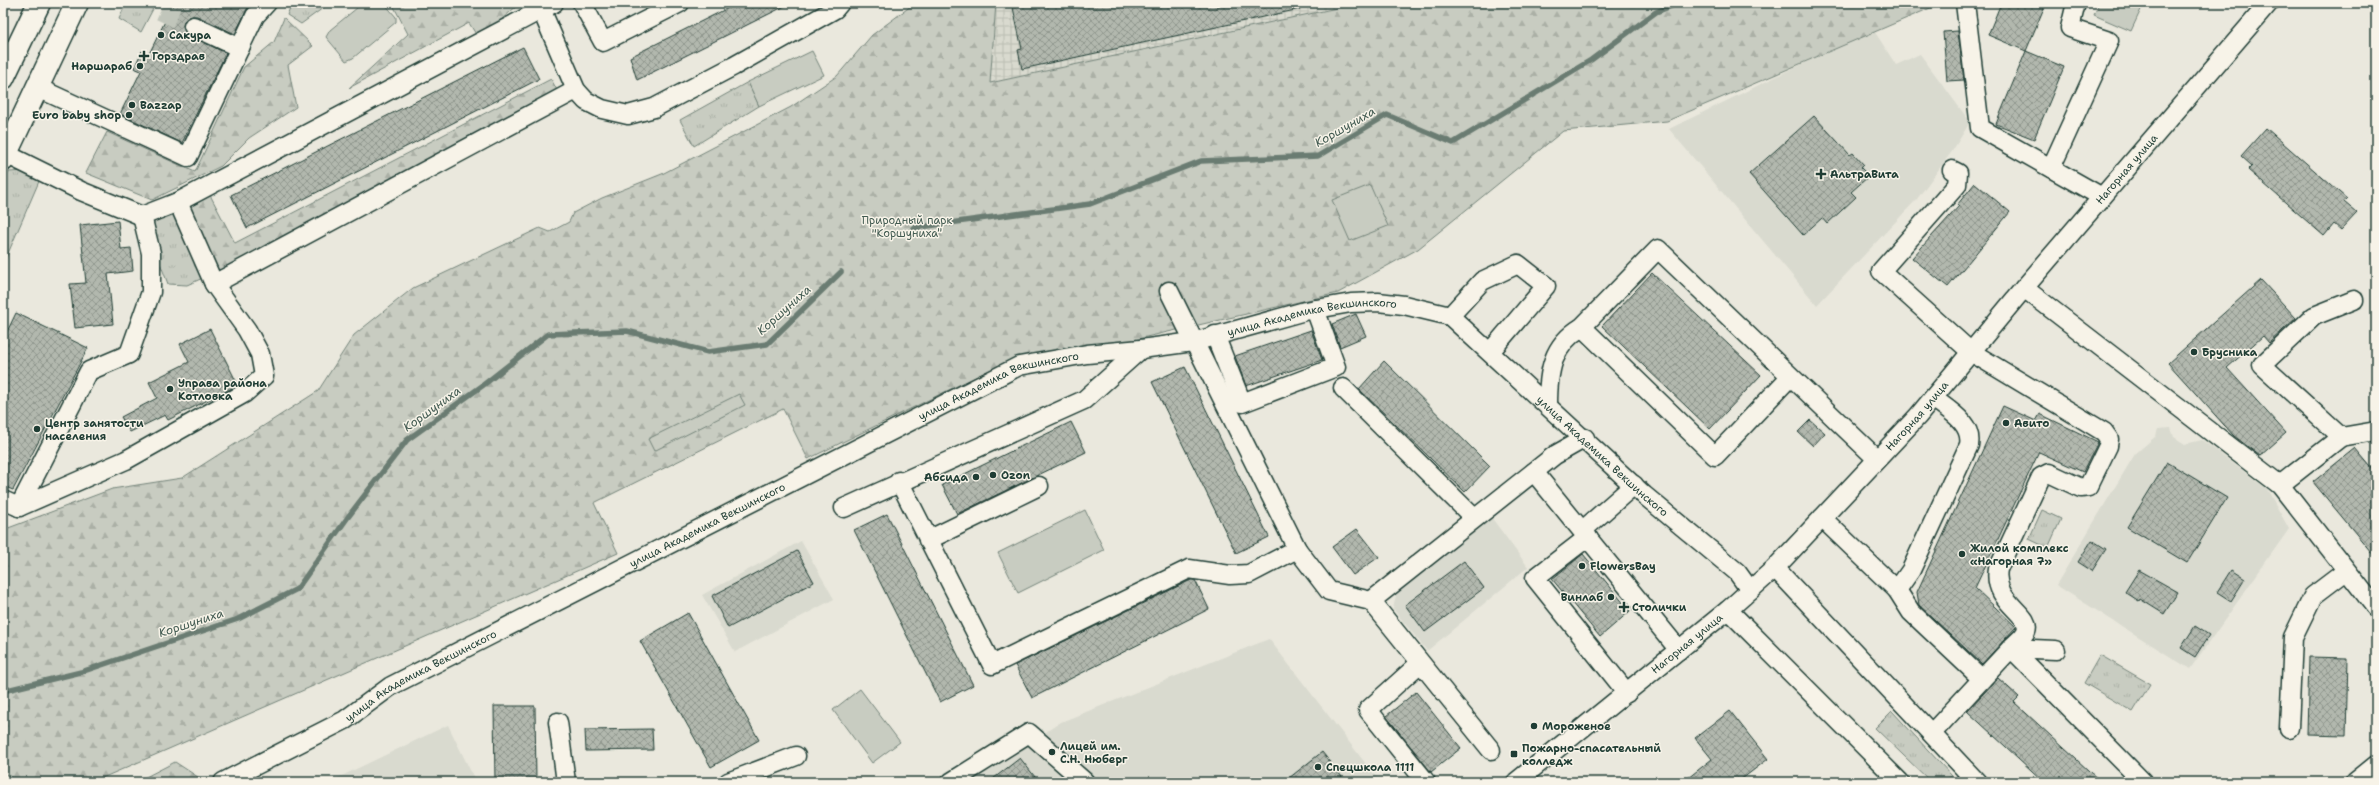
<svg xmlns="http://www.w3.org/2000/svg" width="2379" height="785" font-family="'Shantell Sans',sans-serif">
	<style>
		.built { fill: #d9dacf }
		.industrial { fill: url(#industrial-grid) }
		.grass { fill: url(#grass-tufts); stroke: #74847a }
		.forest { fill: url(#forest-firs); stroke: #74847a }
		.pitch { fill: #c8ccc1; stroke: #74847a }
		.lines { fill: none; stroke-linecap: round; stroke-linejoin: round }
		.stream { stroke: #6a7c72; stroke-width: 5.5 }
		.building { fill: url(#building-cross-hatch); stroke: #1f3d34 }
		.minor-tunnel { stroke: #c1c6bb; stroke-width: 18; stroke-dasharray: 18 9; stroke-linecap: butt }
		.minor-casing { stroke: #1f3d34; stroke-width: 21 }
		.major-casing { stroke: #1f3d34; stroke-width: 25 }
		.minor { stroke: #f7f3e8; stroke-width: 18 }
		.major { stroke: #f7f3e8; stroke-width: 22 }
		.poi-dot { fill: #1f3d34; stroke: #f7f3e8; stroke-width: 1.5 }
		.labels { text-anchor: middle; stroke-width: 3; stroke-linejoin: round; paint-order: stroke }
		.poi-label { font-size: 11px; font-weight: bold; fill: #1f3d34; stroke: #f7f3e8; text-anchor: start }
		.street-label { font-size: 11px; fill: #1f3d34; stroke: #f7f3e8 }
		.park-label { font-size: 11px; fill: #415a50; stroke: #f7f3e8 }
		.water-label { font-size: 12px; font-style: italic; fill: #445c53; stroke: #f7f3e8 }
	</style>
	<defs>
		<pattern id="industrial-grid" width="8" height="8" patternUnits="userSpaceOnUse"><rect width="8" height="8" fill="#d9dacf"/><path d="M0 4h8M4 0v8" fill="none" stroke="#babcb2"/></pattern>
		<pattern id="grass-tufts" width="24" height="20" patternUnits="userSpaceOnUse"><rect width="24" height="20" fill="#c8ccc1"/><path d="M3 7l-1-3M5 7V3M7 7l1-3M15 17l-1-3M17 17v-4M19 17l1-3" fill="none" stroke="#abb0a6"/></pattern>
		<pattern id="forest-firs" width="22" height="20" patternUnits="userSpaceOnUse"><rect width="22" height="20" fill="#c8ccc1"/><path d="M5 1l3.5 6h-7zM16 11l3.5 6h-7z" fill="#abb0a6"/></pattern>
		<pattern id="building-cross-hatch" width="8" height="8" patternUnits="userSpaceOnUse"><rect width="8" height="8" fill="#b2b8ae"/><path d="M0 0l8 8M0 8l8-8" fill="none" stroke="#90978e"/></pattern>
	</defs>
	<rect width="100%" height="100%" fill="#eae8dd"/>
	<filter id="ink" filterUnits="userSpaceOnUse"><feTurbulence type="fractalNoise" baseFrequency=".025" numOctaves="2"/><feDisplacementMap in="SourceGraphic" scale="8" xChannelSelector="R" yChannelSelector="G"/><feConvolveMatrix kernelMatrix="1 2 1 2 8 2 1 2 1" color-interpolation-filters="sRGB"/></filter>
	<g filter="url(#ink)">
		<!-- built -->
		<path class="built" d="M1873,29L1896,65L1920,54L1970,122L1953,150L1917,199L1817,305L1669,129Z
			M2171,428L2174,437L2185,444L2202,440L2267,489L2289,529L2190,669L2056,585L2135,454L2156,436L2158,429Z
			M1491,517L1528,567L1427,651L1393,609L1397,591Z
			M801,541L834,599L735,652L702,595Z
			M1269,639L1380,782H970L1061,722Z
			M448,725L476,782H329Z"/>
		<!-- industrial -->
		<path class="industrial" d="M996,3H1360L990,83Z"/>
		<!-- grass -->
		<path class="grass" d="M126,3H140L153,9L141,32L119,19Z
			M292,3H330L301,24L287,15Z
			M748,82L759,106L694,146L680,120Z
			M27,171L40,179L3,265V185L9,172Z
			M176,212L205,277L187,285L168,284L148,231L151,221Z
			M2042,510L2061,519L2048,548L2029,539Z
			M2100,655L2150,684L2133,712L2084,683Z
			M1892,711L1952,776L1940,782H1931L1875,728Z"/>
		<!-- forest -->
		<path class="forest" d="M392,3H517L518,5L479,39L469,23L349,88L408,34Z
			M915,3H996L990,83L1360,3H1942L1667,121L1563,131L1418,249L1338,293L1133,340L1008,361L808,459L783,409L594,503L618,553L93,782H22L3,773V530L112,489L182,478L318,391L354,335L413,288L540,228L550,232L569,222L573,213L602,198L662,174L791,107L837,76L872,35Z
			M284,18L313,46L288,65L296,107L249,138L221,166L152,200L86,173L107,132L195,172L244,67L274,42Z
			M551,79L559,94L218,276L185,205L209,193L235,243Z
			M175,762L201,779L195,782H136Z"/>
		<!-- pitch -->
		<path class="pitch" d="M363,3H384L396,17V22L353,58L346,61L326,37L330,30Z
			M2099,3H2144L2131,31L2094,15Z
			M812,51L824,75L759,106L748,82Z
			M1370,185L1388,226L1350,241L1332,200Z
			M739,394L745,405L654,451L648,439Z
			M1085,510L1104,550L1018,593L998,553Z
			M860,689L900,742L872,763L833,710Z"/>
		<g class="lines">
			<!-- stream -->
			<path class="stream" d="M913,228L1090,204L1201,161L1318,156L1387,115L1453,143L1591,60L1656,12L1679,3
				M3,691L81,672L238,619L297,589L348,517L407,440L482,386L548,334L627,331L708,352L767,344L841,272"/>
		</g>
		<!-- building -->
		<path class="building" d="M174,3H250L235,34L197,16H192L184,21L183,27L188,35L226,53L182,143L120,114L141,71L134,68L142,51L149,54Z
			M738,3H791L637,80L630,57Z
			M1012,3H1217V7L1236,3H1299L1300,9L1022,69L1018,50L1022,49Z
			M2001,3H2046L2026,51L1988,35Z
			M1958,31L1964,80L1947,81L1943,32Z
			M523,47L539,79L247,228L231,195Z
			M2026,51L2064,67L2034,139L1996,124Z
			M1814,116L1850,155L1853,153L1864,165L1861,168L1869,176L1851,192L1856,197L1827,224L1822,218L1803,235L1749,174Z
			M2266,128L2347,199L2344,202L2357,213L2341,230L2334,224L2324,236L2248,170L2252,166L2241,156Z
			M1975,183L2010,212L1948,287L1912,258L1959,206L1957,205Z
			M118,221L121,249L131,248L133,271L108,274L113,324L75,328L70,284L86,283L80,225Z
			M1652,273L1761,375L1710,429L1602,326Z
			M2261,280L2296,318L2269,343L2263,336L2227,368L2286,433L2260,456L2234,436L2168,363Z
			M16,313L88,348L13,490L3,486V340Z
			M1356,314L1366,336L1340,347L1332,324Z
			M210,329L238,385L168,420L165,415L130,432L121,417L157,398L149,382L189,362L180,344Z
			M1311,330L1322,360L1246,386L1235,356Z
			M1384,361L1490,466L1465,492L1359,389Z
			M1185,367L1269,537L1236,553L1152,382Z
			M2003,406L2036,421L2040,414L2098,442L2083,472L2039,452L1975,588L2016,627L1982,664L1919,605L1917,592Z
			M1810,420L1825,433L1813,446L1798,432Z
			M1071,422L1086,452L957,514L942,485Z
			M2355,448L2376,473V558L2313,482Z
			M2167,462L2227,498L2187,563L2127,527Z
			M887,514L973,685L940,702L854,530Z
			M1357,529L1379,557L1353,575L1332,547Z
			M2092,540L2106,549L2092,571L2078,562Z
			M797,551L814,582L728,628L712,596Z
			M1583,554L1630,611L1600,637L1552,579Z
			M1464,561L1484,588L1425,632L1405,605Z
			M2139,570L2178,592L2164,614L2140,599L2139,601L2125,592Z
			M2231,570L2245,579L2231,601L2217,592Z
			M1191,580H1195L1209,609L1032,698L1015,665Z
			M688,613L759,740L711,767L640,641Z
			M2195,626L2209,635L2195,657L2181,648Z
			M2309,657L2348,658L2346,735L2307,734Z
			M1998,678L2019,697L2014,702L2101,782H2044L1967,711Z
			M1416,692L1461,748L1431,772L1386,716Z
			M494,706H535L536,782H495Z
			M1730,711L1768,759L1738,782H1683L1712,759L1695,738Z
			M652,729L653,750L586,751L585,730Z
			M1322,752L1346,782H1284Z
			M1020,758L1039,782H989Z"/>
		<g class="lines">
			<!-- minor-tunnel -->
			<path class="minor-tunnel" d="M160,11L193,26"/>
			<!-- minor casing -->
			<g class="minor-casing">
				<g id="minor">
					<path d="M582,3L603,42L680,3"/>
					<path d="M1965,3L1980,128L2102,197"/>
					<path d="M541,9L576,90L586,101L602,109L628,115L654,108L734,66L835,9L840,3"/>
					<path d="M193,26L240,48"/>
					<path d="M36,87L188,157L255,16L267,3"/>
					<path d="M6,154L81,191L142,216L178,202L554,3"/>
					<path d="M2051,168L2109,41L2070,28L2076,3"/>
					<path d="M1952,170L1958,173L1957,185L1881,271L1971,352L2104,432L2109,439L2108,446L2088,487L2081,488L2049,473L2041,477L1998,569C1992,603 2033,614 2026,631C2024,637 2015,643 2011,648"/>
					<path d="M178,202L214,284L576,90"/>
					<path d="M2024,288L2280,485L2376,608"/>
					<path d="M1450,316L1482,281L1518,264L1546,286L1490,352"/>
					<path d="M1582,327L1715,456L1790,377"/>
					<path d="M1215,335L1242,403L1336,367L1315,309"/>
					<path d="M1343,388L1474,518"/>
					<path d="M1548,405C1548,371 1552,345 1582,327L1658,249L1877,459"/>
					<path d="M2341,437L2376,431"/>
					<path d="M1534,472L1679,650"/>
					<path d="M899,481L992,665L1189,569L1230,575L1249,574L1297,549L1169,291"/>
					<path d="M2280,485L2341,437L2262,365L2314,316L2354,300"/>
					<path d="M3,500L19,507L89,371L129,354L151,292V253L142,216"/>
					<path d="M19,507L126,460L245,393L264,376L260,354L247,330L214,284"/>
					<path d="M844,508L1084,400L1141,349"/>
					<path d="M1822,518L1897,590L1911,612L1982,679"/>
					<path d="M1583,530L1634,485"/>
					<path d="M1588,537L1535,578L1627,693"/>
					<path d="M928,540L1039,486"/>
					<path d="M1297,549L1329,591L1371,601L1491,750"/>
					<path d="M1775,568L1977,782"/>
					<path d="M1897,590L1911,570L1969,445C1973,423 1948,410 1933,398"/>
					<path d="M1371,601L1555,455L1585,438"/>
					<path d="M1728,610L1900,782"/>
					<path d="M2011,648L2056,650"/>
					<path d="M1419,664L1368,710L1426,782"/>
					<path d="M558,722L566,782"/>
					<path d="M2289,728L2293,637L2313,596L2346,571"/>
					<path d="M1932,733L2011,648L2143,782"/>
					<path id="s1" d="M223,782L345,720L391,686L1019,366L1087,354L1141,349L1193,342L1305,311L1351,303L1378,302L1404,305L1450,316L1644,495L1737,572L1750,590"/>
					<path d="M728,782L796,756"/>
					<path d="M951,782L1029,733L1085,782"/>
					<path id="s2" d="M1516,782L1728,610L1775,568L1918,416L2024,288L2269,3"/>
					<path d="M2355,782L2376,765"/>
				</g>
			</g>
			<!-- major casing -->
			<g class="major-casing">
				<path id="major" d="M3,78L39,3
					M3,160L77,3"/>
			</g>
			<!-- minor -->
			<use href="#minor" class="minor"/>
			<!-- major -->
			<use href="#major" class="major"/>
		</g>
	</g>
	<!-- markers -->
	<g class="poi-dot">
		<circle cx="161" cy="35" r="4"/>
		<path d="M142 50h4v4h4v4h-4v4h-4v-4h-4v-4h4z"/>
		<circle cx="140" cy="66" r="4"/>
		<circle cx="132" cy="105" r="4"/>
		<circle cx="129" cy="115" r="4"/>
		<path d="M1819 168h4v4h4v4h-4v4h-4v-4h-4v-4h4z"/>
		<circle cx="2194" cy="352" r="4"/>
		<circle cx="170" cy="389" r="4"/>
		<circle cx="2006" cy="423" r="4"/>
		<circle cx="37" cy="429" r="4"/>
		<circle cx="993" cy="475" r="4"/>
		<circle cx="976" cy="477" r="4"/>
		<circle cx="1962" cy="554" r="4"/>
		<circle cx="1582" cy="566" r="4"/>
		<circle cx="1611" cy="597" r="4"/>
		<path d="M1622 601h4v4h4v4h-4v4h-4v-4h-4v-4h4z"/>
		<circle cx="1534" cy="726" r="4"/>
		<circle cx="1052" cy="752" r="4"/>
		<rect x="1510" y="750" width="8" height="8" rx="2"/>
		<circle cx="1318" cy="767" r="4"/>
	</g>
	<g class="labels">
		<!-- poi labels -->
		<g class="poi-label">
			<text x="169" y="39">Сакура</text>
			<text x="152" y="60">Горздрав</text>
			<text x="132" y="70" text-anchor="end">Наршараб</text>
			<text x="140" y="109">Bazzap</text>
			<text x="121" y="119" text-anchor="end">Euro baby shop</text>
			<text x="1830" y="178">АльтраВита</text>
			<text x="2202" y="356">Брусника</text>
			<text x="178" y="387">Управа района<tspan x="178" dy="13">Котловка</tspan></text>
			<text x="45" y="427">Центр занятости<tspan x="45" dy="13">населения</tspan></text>
			<text x="2014" y="427">Авито</text>
			<text x="1001" y="479">Ozon</text>
			<text x="968" y="481" text-anchor="end">Абсида</text>
			<text x="1970" y="552">Жилой комплекс<tspan x="1970" dy="13">«Нагорная 7»</tspan></text>
			<text x="1590" y="570">FlowersBay</text>
			<text x="1603" y="601" text-anchor="end">Винлаб</text>
			<text x="1632" y="611">Столички</text>
			<text x="1542" y="730">Мороженое</text>
			<text x="1060" y="750">Лицей им.<tspan x="1060" dy="13">С.Н. Нюберг</tspan></text>
			<text x="1522" y="752">Пожарно-спасательный<tspan x="1522" dy="13">колледж</tspan></text>
			<text x="1326" y="771">Спецшкола 1111</text>
		</g>
		<!-- street labels -->
		<g class="street-label">
			<text dy="4" stroke="none"><textPath href="#s2" startOffset="868">Нагорная улица</textPath></text>
			<text dy="4" stroke="none"><textPath href="#s1" startOffset="1197">улица Академика Векшинского</textPath></text>
			<text dy="4" stroke="none"><textPath href="#s1" startOffset="873">улица Академика Векшинского</textPath></text>
			<text dy="4" stroke="none"><textPath href="#s2" startOffset="544">Нагорная улица</textPath></text>
			<text dy="4" stroke="none"><textPath href="#s1" startOffset="1545">улица Академика Векшинского</textPath></text>
			<text dy="4" stroke="none"><textPath href="#s1" startOffset="549">улица Академика Векшинского</textPath></text>
			<text dy="4" stroke="none"><textPath href="#s2" startOffset="220">Нагорная улица</textPath></text>
			<text dy="4" stroke="none"><textPath href="#s1" startOffset="225">улица Академика Векшинского</textPath></text>
		</g>
		<!-- park labels -->
		<g class="park-label">
			<text x="907" y="224">Природный парк<tspan x="907" dy="13">"Коршуниха"</tspan></text>
		</g>
		<!-- water labels -->
		<g class="water-label">
			<text transform="translate(1345 127) rotate(-30)" y="4">Коршуниха</text>
			<text transform="translate(784 310) rotate(-42)" y="4">Коршуниха</text>
			<text transform="translate(432 409) rotate(-36)" y="4">Коршуниха</text>
			<text transform="translate(191 623) rotate(-18)" y="4">Коршуниха</text>
		</g>
	</g>
	<!-- margin -->
	<rect width="2379" height="785" fill="none" stroke="#f7f3e8" stroke-width="16"/>
	<rect x="8" y="8" width="2363" height="769" fill="none" stroke="#1f3d34" stroke-width="1.5" filter="url(#ink)"/>
</svg>
